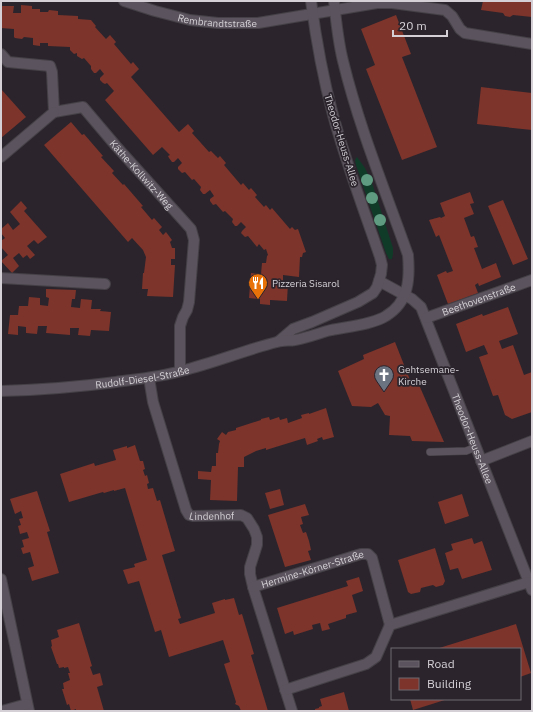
<svg xmlns="http://www.w3.org/2000/svg" width="533" height="712" font-family="'IBM Plex Sans',sans-serif">
	<style>
		.green { fill: #113b29 }
		.building { fill: #7d342a }
		.lines { fill: none; stroke-linecap: round; stroke-linejoin: round }
		.lane-casing { stroke: #454047; stroke-width: 8 }
		.street-casing { stroke: #454047; stroke-width: 12 }
		.lane { stroke: #5b535d; stroke-width: 7 }
		.street { stroke: #5b535d; stroke-width: 10 }
		.tree { fill: #5e9b80 }
		.labels { text-anchor: middle; stroke-width: 3.5; stroke-linejoin: round; paint-order: stroke }
		.street-label { font-size: 10px; fill: #d4d0d6; stroke: #2b242d }
		.poi-label { font-size: 10px; fill: #d4d0d6; stroke: #2b242d; text-anchor: start }
	</style>
	<rect width="100%" height="100%" fill="#2b242d"/>
	<!-- green -->
	<path class="green" d="M357,157L365,168L372,183L393,248V254L392,259H389L386,253L356,165L355,160Z"/>
	<!-- building -->
	<path class="building" d="M483,1H532V17L513,15L510,17L505,16L503,13L481,10Z
		M21,5L32,6V9H40V12H48L49,10L58,11V15L78,16V19L91,20L96,26L95,27L106,39L110,35L116,42L114,44L131,64L133,62L139,69L131,77L179,132L188,124L194,131L192,133L209,152L211,151L218,158L220,156L226,163L224,165L241,185L243,183L249,190L251,188L257,195L255,197L264,207L266,205L270,210L272,208L290,229L292,227L295,230L298,229L306,252L303,253L302,257H300L299,277L283,275V282L288,283L287,301L270,300V305L260,304V299L249,298L251,273L261,274L262,263H266L267,256L268,255L266,249L264,250L259,244L257,247L248,236L245,237L241,233L242,231L246,227L241,222L237,226H235L232,222L233,219L225,211L223,212L216,204L213,205L210,201V199L214,196L210,190L205,194H203L200,190L201,187L194,179L192,180L185,172L182,173L178,169V167L182,163L178,158L174,162H172L169,158L168,156L170,155L162,147L153,155L105,100L114,91L107,83L105,84L103,83L100,80V78L104,74L100,69L96,73H94L91,69V66L84,58L82,59L77,56V53L74,54L70,50V47L48,46V43H40V46L33,45V38L24,37L22,39L15,38L14,37V29L1,28V6H14L13,13H21Z
		M396,15L411,54L402,57L437,147L402,160L366,69L375,65L361,29Z
		M481,87L532,93V130L477,124Z
		M1,89L26,117L1,138Z
		M71,122L82,135L84,134L103,156L101,157L114,171L112,173L123,185L124,184L143,206L141,207L152,220L154,218L162,227L159,230L163,235L166,232L172,240L170,242L172,248H175V259H171V265H175L173,297L147,296L148,289H142L143,273H144L146,257L143,250L132,238L128,242L44,145Z
		M470,192L474,203L470,204L474,214L464,218L471,237L474,236L478,247L474,248L482,269L496,263L501,277L479,286L478,283L475,285L478,293L448,304L437,275L446,271L447,273L453,271L439,235L436,237L429,220L440,217L441,218L445,216L440,203Z
		M503,200L528,259L513,265L488,206Z
		M21,201L27,208L24,211L47,237L38,244L34,240L27,246L35,255L30,259L27,255L23,258L19,253L13,258L19,266L12,273L1,261L8,255L1,247V241L5,238L1,233V229L8,223L13,230L20,224L10,212Z
		M46,289L76,290L75,299H72L71,307L80,308L81,299L92,300L91,309H101L100,311L111,312L109,331L91,330L90,336L78,335L79,328H70V335L46,333L47,326H38L37,334L26,333V327L18,326V335L8,334L10,315H18L19,306H28L29,297L40,298V305L48,306L49,298L46,297Z
		M508,307L518,334L499,341L502,349L513,345L524,375L532,372V412L512,419L505,415L498,395L493,396L479,357L488,354L484,345L466,352L456,324L482,314L483,316Z
		M395,342L410,380L416,378L444,442L412,441L410,436L389,435L390,416L385,415L378,403L371,407L352,406L338,371L364,359L363,355Z
		M326,408L334,437L323,440L322,437L317,439L318,441L307,445L305,438L266,450V448L256,451L244,457V467H238L237,501L210,500L211,480L198,479V471L211,472L212,466H216V453H218L219,444L220,441L217,439L222,432L226,435L228,432L236,430V428L261,420V419L269,417L270,420L279,417L280,420L287,418L288,423L302,418L301,415L309,413V414Z
		M135,445L140,461H143L145,469L143,470L145,476L147,475L149,483L147,484L148,489L153,488L157,501L160,500L175,551L162,555L181,618L178,619L180,624L215,613L212,603L225,599V600L234,598L239,615L242,614L254,654L251,655L268,711H241L239,706L235,704L236,702L224,664L230,662L223,640L169,657L161,630L155,632L139,581L128,584L123,570L135,567L134,564L147,560L125,488L114,491V490L104,493L103,492L69,502L60,474L94,463L95,466L116,460L113,450L127,446V448Z
		M280,489L284,505L270,509L265,493Z
		M37,491L50,531L47,532L59,573L32,581L28,568L34,566L30,552L23,554L21,548L24,547L22,540L29,538L27,532L20,534L18,526L21,525L19,519L23,518L21,511L15,514L10,499Z
		M462,494L469,516L445,524L438,502Z
		M305,504L309,515L301,517L303,524L300,525L303,533L306,532L309,541L311,550L308,551L311,560L285,567L268,515Z
		M472,538L474,544L482,541L492,570L462,579L458,568L450,570L445,553L453,550L451,544Z
		M435,548L445,581L443,585L436,587L433,585L421,588L420,592L411,594L408,592L398,560Z
		M359,577L363,591L352,595L357,612L346,615V618L328,624L330,629L322,631L320,623L312,625L313,629L294,635L293,631L285,634L277,608L348,586L346,581Z
		M79,623L92,666L90,667L93,675L100,673L103,685L97,687L104,711H80V710L76,711V709L71,711L69,704L67,705L62,689H64L63,683L70,680L68,673H70L68,667L64,668V667L59,668L58,664H57L51,647L52,646L51,640L59,637L57,630Z
		M516,624L531,673L520,677V649H436Z
		M344,692L349,711H315V709L319,708V707L322,706L320,699Z
		M410,699H448L413,710Z"/>
	<g class="lines">
		<!-- lane casing -->
		<g class="lane-casing">
			<path id="lane" d="M430,452L466,451L476,447"/>
		</g>
		<!-- street casing -->
		<g class="street-casing">
			<g id="street">
				<path id="s1" d="M124,1L155,11L190,20L218,23H258L377,3H392L445,10L452,16L460,29L465,33L532,44"/>
				<path id="s2" d="M1,54L8,62L50,66L52,72L54,112L83,107L116,146L191,229L194,240L189,302L187,310L183,317L180,326V371"/>
				<path d="M1,157L54,112"/>
				<path d="M1,278L105,284"/>
				<path id="s3" d="M379,281L412,299L421,307L532,590"/>
				<path id="s4" d="M426,318L532,280"/>
				<path d="M279,341L293,329L312,322L358,302L373,293L377,287L381,274L382,265L380,257C364,210 346,163 333,115C323,78 316,39 311,1"/>
				<path id="s5" d="M149,378L153,402L186,510L189,515L193,516L241,515L247,518L254,529L257,537V545L250,567V574L253,587L292,711"/>
				<path id="s6" d="M1,391C39,390 78,387 116,382C138,379 160,377 181,371C214,363 245,350 277,342C283,340 289,341 295,340C306,338 317,334 327,331C344,327 372,325 386,316C409,302 410,279 408,255C385,190 359,127 343,61C338,41 336,21 334,1"/>
				<path d="M481,461L532,441"/>
				<path d="M1,579L29,711"/>
				<path id="s7" d="M253,587L361,554H368L372,558L390,625"/>
				<path d="M285,690L366,664L376,657L390,625L529,582"/>
				<path d="M2,711L27,704"/>
			</g>
		</g>
		<!-- lane -->
		<use href="#lane" class="lane"/>
		<!-- street -->
		<use href="#street" class="street"/>
	</g>
	<!-- trees -->
	<g class="tree">
		<circle cx="367" cy="180" r="6"/>
		<circle cx="372" cy="198" r="6"/>
		<circle cx="380" cy="220" r="6"/>
	</g>
	<!-- icons -->
	<defs>
		<g id="restaurant-pin" transform="scale(1)"><path d="M0 17L-7.5 6A9.5 9.5 0 1 1 7.5 6Z" fill="#e8710a" stroke="#2b242d"/><path d="M-5-6h1v4h1v-4h1v4h1v-4h1v5L-1.5 .5V6h-2V.5L-5-1ZM5-6V6H3V1.5H1.5Q1.5-4 5-6Z" fill="#fff"/></g>
		<g id="church-pin" transform="scale(1)"><path d="M0 17L-7.5 6A9.5 9.5 0 1 1 7.5 6Z" fill="#6b7280" stroke="#2b242d"/><path d="M-1.2-6h2.4v3.5h3.3v2.4h-3.3V6h-2.4V-.1h-3.3v-2.4h3.3Z" fill="#fff"/></g>
	</defs>
	<g fill-rule="evenodd">
		<use href="#restaurant-pin" x="258" y="283"/>
		<use href="#church-pin" x="384" y="375"/>
	</g>
	<g class="labels">
		<!-- street labels -->
		<g class="street-label">
			<text dy="4" stroke="none"><textPath href="#s1" startOffset="96">Rembrandtstraße</textPath></text>
			<text transform="translate(342 140) rotate(73)" y="4">Theodor-Heuss-Allee</text>
			<text dy="4" stroke="none"><textPath href="#s2" startOffset="218">Käthe-Kollwitz-Weg</textPath></text>
			<text dy="4" stroke="none"><textPath href="#s4" startOffset="56">Beethovenstraße</textPath></text>
			<text dy="4" stroke="none"><textPath href="#s6" startOffset="142">Rudolf-Diesel-Straße</textPath></text>
			<text dy="4" stroke="none"><textPath href="#s3" startOffset="191">Theodor-Heuss-Allee</textPath></text>
			<text dy="4" stroke="none"><textPath href="#s5" startOffset="166">Lindenhof</textPath></text>
			<text dy="4" stroke="none"><textPath href="#s7" startOffset="62">Hermine-Körner-Straße</textPath></text>
		</g>
		<!-- poi labels -->
		<g class="poi-label">
			<text x="272" y="287">Pizzeria Sisarol</text>
			<text x="398" y="373">Gehtsemane-<tspan x="398" dy="12">Kirche</tspan></text>
		</g>
	</g>
	<!-- border -->
	<rect width="533" height="712" fill="none" stroke="#d4d0d6" stroke-width="4"/>
	<!-- legend -->
	<rect x="391" y="648" width="130" height="52" fill="#2b242d" stroke="#6f6971"/>
	<rect x="399" y="661" width="20" height="6" fill="#5b535d" stroke="#6f6971"/>
	<text x="427" y="668" font-size="12" fill="#d4d0d6">Road</text>
	<rect x="399" y="678" width="20" height="12" fill="#7d342a" stroke="#6f6971"/>
	<text x="427" y="688" font-size="12" fill="#d4d0d6">Building</text>
	<!-- scale -->
	<path d="M393 30v6h54v-6" fill="none" stroke="#d4d0d6" stroke-width="2"/>
	<text x="399" y="30" font-size="12" fill="#d4d0d6" stroke="#2b242d" stroke-width="3" paint-order="stroke">20 m</text>
</svg>
